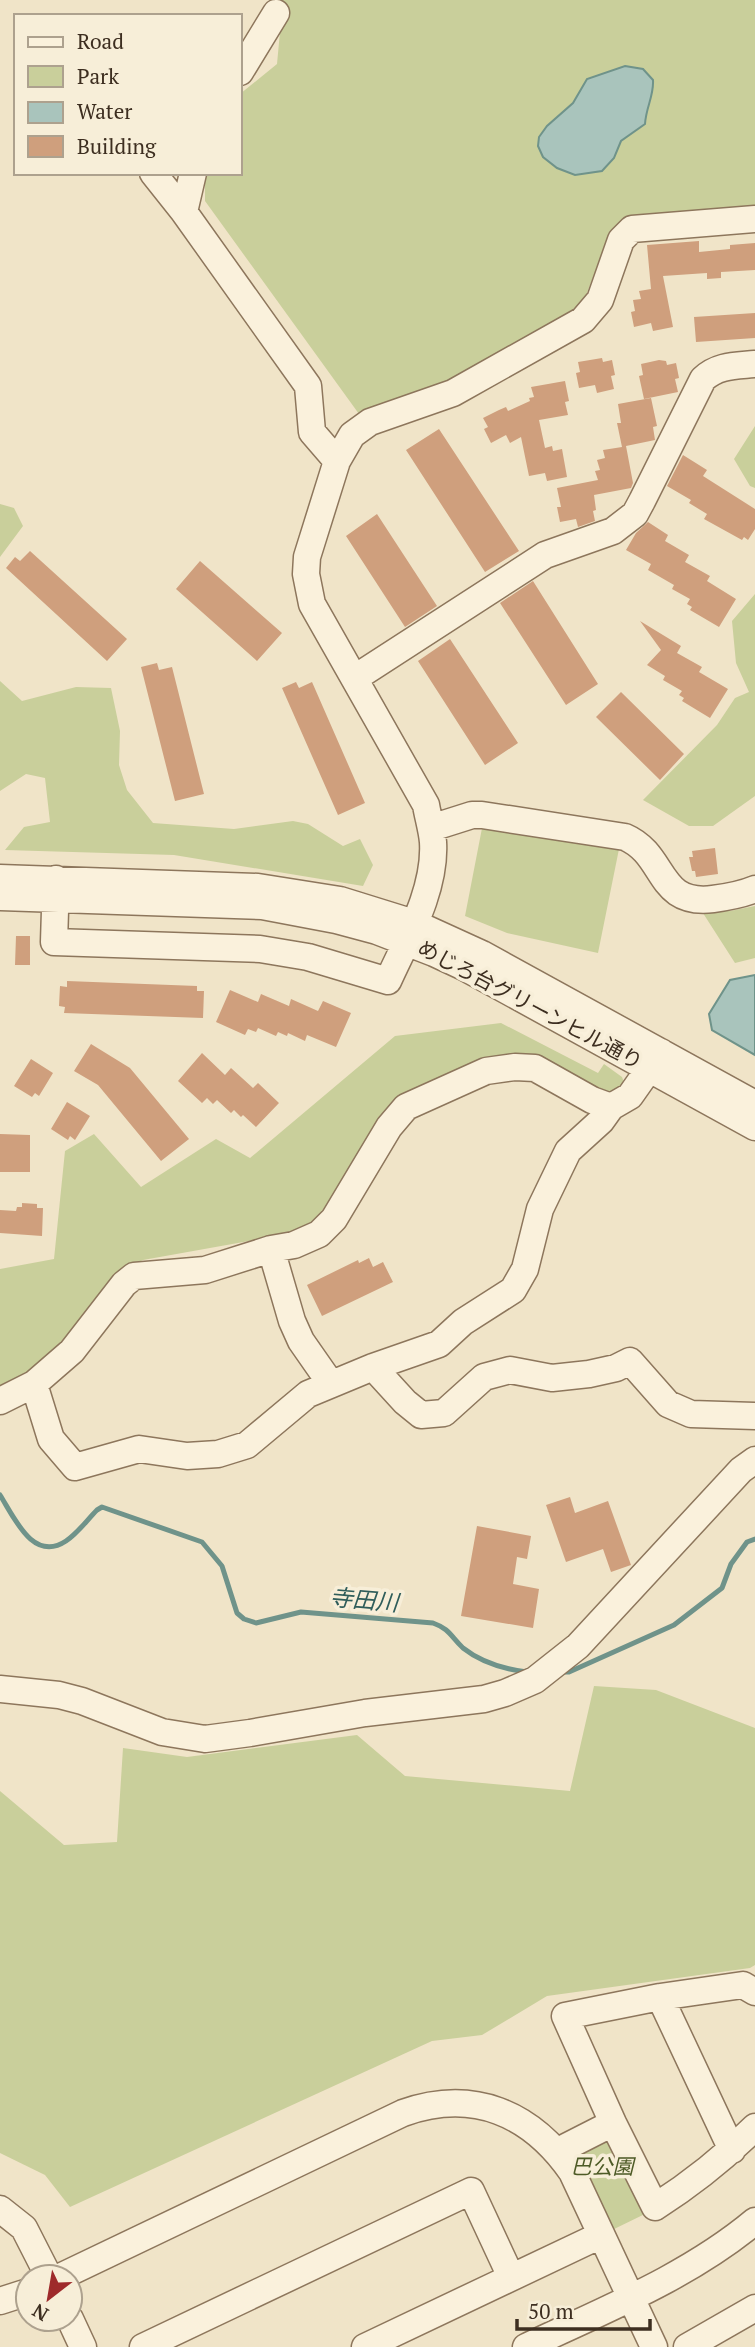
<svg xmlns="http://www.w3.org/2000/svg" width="755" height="2347" font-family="'PT Serif','Noto Sans JP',serif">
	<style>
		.green { fill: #c9cf9b }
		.water { fill: #a9c4bc; stroke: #6f938a; stroke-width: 2 }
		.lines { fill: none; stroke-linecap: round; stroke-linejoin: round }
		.stream { stroke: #6f938a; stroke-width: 5 }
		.building { fill: #cf9f7d }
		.minor-casing { stroke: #8d765c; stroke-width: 29 }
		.minor { stroke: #faf1dc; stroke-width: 26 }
		.labels { text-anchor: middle; stroke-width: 7; stroke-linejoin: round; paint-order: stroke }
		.street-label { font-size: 21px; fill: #3d2e20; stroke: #f7eed8 }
		.park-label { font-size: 21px; font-style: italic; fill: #4d5a26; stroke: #f7eed8 }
		.water-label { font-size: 23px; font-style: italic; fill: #2f5d5a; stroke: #f7eed8 }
	</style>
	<rect width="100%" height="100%" fill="#f0e4c8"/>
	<!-- green -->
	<path class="green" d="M283,0H755V232L700,230L608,239L581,308L442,386L359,414L205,201V173H240V94L277,64Z
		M755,426V488L750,486L734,459Z
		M0,504L14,508L23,526L0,557Z
		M755,594V796L713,826H689L643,800L717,725L735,698L749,692L736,663L732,621Z
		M0,681L22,701L76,687L111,688L120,731L119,765L127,790L153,823L234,829L293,821L308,824L343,846L360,839L373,865L363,886L174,855L5,850L24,827L50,822L45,778L26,774L0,791Z
		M483,823L619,849L598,953L507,933L465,916Z
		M755,906V958L735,963L701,910L730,911Z
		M501,1023L598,1073L604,1064L622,1077L627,1090L611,1096L549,1065L398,1105L326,1215L300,1232L143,1260L127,1267L74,1340L0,1395V1269L54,1259L65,1151L94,1134L141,1187L216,1139L250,1158L395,1036Z
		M594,1686L656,1690L755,1728V1965L750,1968L547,1996L482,2035L432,2041L70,2207L45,2175L0,2153V1791L64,1845L117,1842L123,1748L187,1757L357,1735L405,1776L570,1791Z
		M612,2134L649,2212L608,2232L569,2152Z"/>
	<!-- water -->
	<path class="water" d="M625,66L643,69L653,80C654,96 646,107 645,124L621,141L614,158L602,171L575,175L557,168L543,157L538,146L539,137L547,126L573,103L587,79Z
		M755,975V1055L712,1030L709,1014L730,980Z"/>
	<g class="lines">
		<!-- stream -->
		<path class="stream" d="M0,1495C14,1517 33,1563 66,1541C78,1533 87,1520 97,1510L102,1507L202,1542L222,1566L237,1613L244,1619L256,1623L301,1612L433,1623C450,1629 451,1637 463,1648C482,1663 503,1669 527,1672
			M561,1672H569L674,1625L722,1588L731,1564L747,1542L755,1539"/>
	</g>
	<!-- building -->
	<path class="building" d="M699,241V252L730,249V245L755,243V270L721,272V278L707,279V273L663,276L673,327L653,331L651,323L634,327L631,312L635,311L633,300L641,299L639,291L651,289L647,245Z
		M755,313V338L696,342L694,317Z
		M602,358L603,362L612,360L615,375L611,376L614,389L597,393L595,385L579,388L576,373L580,372L578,362Z
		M659,360L666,361L667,365L676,363L679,378L675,379L678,392L644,399L639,376L643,375L641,364Z
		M565,381L569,401L565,402L568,415L539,420L545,448L552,446L553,451L562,449L567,477L547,481L545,473L529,476L521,437L510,443L506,435L491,443L484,429L488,427L483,418L499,410L506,407L508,411L530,401L529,398L534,397L531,387Z
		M651,398L657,426L653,427L655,440L626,446L633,483L631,488L594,495L596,510L593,511L595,521L578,527L576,519L560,522L557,507H561L557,488L598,480L595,471L600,470L597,460L605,458L603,450L622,447L617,423H621L618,404Z
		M439,429L519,551L485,572L406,450Z
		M683,455L707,470L703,476L755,509V529L748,540L744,537L742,540L704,519L707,514L689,503L691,500L667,486Z
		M377,514L437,606L405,627L346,536Z
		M648,522L668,535L665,541L689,555L685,562L710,576L707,581L736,599L719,627L690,610L692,607L687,604L690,599L672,589L674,585L648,570L651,564L626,550L636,533Z
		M30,551L127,639L107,661L6,568L15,557L20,561Z
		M200,561L282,633L257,661L176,589Z
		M533,581L598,684L566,705L500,603Z
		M640,621L681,646L677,653L702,667L699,672L728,689L710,718L682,701L684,698L679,695L682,691L663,680L665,676L647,665L661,650Z
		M450,639L518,743L485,765L418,661Z
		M157,663L159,670L172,667L204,794L175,801L141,667Z
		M296,682L299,688L312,682L365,803L338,815L282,688Z
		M621,692L684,754L660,780L596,717Z
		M715,848L718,874L696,877L695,871H692L689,857H693L692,851Z
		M16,936H30V965H15Z
		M67,981L197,986V991H204L203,1018L64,1013L65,1007L59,1006L60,986L67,987Z
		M230,990L258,1002L261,994L289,1006L291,999L318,1011L323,1001L351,1013L336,1047L307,1035L305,1041L288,1033L287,1036L278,1032L276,1036L258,1028L256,1032L248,1029L245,1035L216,1022Z
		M91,1044L130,1068L189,1139L161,1161L98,1085L74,1071Z
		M202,1053L225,1075L231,1068L253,1088L258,1083L279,1103L256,1127L243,1115L241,1117L234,1110L231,1113L217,1100L213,1104L207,1098L202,1103L178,1081Z
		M31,1059L53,1073L39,1096L35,1093L32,1097L14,1086Z
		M67,1102L90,1116L75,1140L70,1136L68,1140L51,1129Z
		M0,1134L30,1135V1172H0Z
		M22,1203L37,1204V1208H43L42,1236L0,1233V1210L16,1211L17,1207H22Z
		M369,1258L373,1267L383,1262L393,1282L322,1316L307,1285L358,1260L359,1263Z
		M570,1497L575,1513L608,1501L631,1565L611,1572L603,1549L566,1562L546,1505Z
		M477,1526L531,1536L527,1559L517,1557L513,1584L539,1589L533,1628L461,1616Z"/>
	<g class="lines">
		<!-- minor casing -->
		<g class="minor-casing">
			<path id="minor" d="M240,72L276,13
				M153,173L184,212L308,386L312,432L337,461
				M184,212L193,173
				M355,678L545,555L613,531L635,514L642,501L703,379C718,365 735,366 755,364
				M431,828L472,815H482L625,837C667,855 656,906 713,899C728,897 741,895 755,889
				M0,878L258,887L340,900L414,923L482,954L755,1104
				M56,879L54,942L260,949L308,957L388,981C407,939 436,890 433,842C432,830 428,817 426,805L312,604L306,574L307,557L337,461L352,435L370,422L453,393L583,320L600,300L621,240L632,229L755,219
				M0,897L262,906L336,920L377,931L434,953L464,967L755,1127
				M271,1249L292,1321L301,1341L331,1384
				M373,1367L405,1402L421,1415L444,1413L484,1377L510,1370L552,1378L589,1374L616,1368L630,1361L668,1404L691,1414L755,1416
				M34,1384L51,1439L75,1467L139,1449L187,1456L218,1454L247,1445L308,1394L373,1367L439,1344L463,1322L513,1290L525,1269L540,1209L568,1151L601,1121L611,1107
				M0,1401L34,1384L72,1351L124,1284L134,1276L205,1270L271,1249L294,1245L319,1234L334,1219L389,1127L406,1107L486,1071L515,1067L535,1068L592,1100L611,1107L630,1096L661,1052
				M0,1689L59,1695L82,1701L162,1732L205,1739L250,1733L365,1713L484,1699L505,1693L535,1680L578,1646L741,1470L755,1460
				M755,1992L743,1985L660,1997L565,2016L613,2123L655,2207C691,2184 724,2158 755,2127
				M660,1997L732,2150
				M558,2151L613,2123
				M0,2209L24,2228L49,2277
				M60,2277L403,2113C473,2088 531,2113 572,2172L654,2347
				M0,2301L28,2292
				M70,2319L83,2347
				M143,2347L471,2191L511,2277
				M365,2347L601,2235
				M526,2347C604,2310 688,2277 755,2221
				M687,2347L755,2308"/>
		</g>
		<!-- minor -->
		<use href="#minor" class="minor"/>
	</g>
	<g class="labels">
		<!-- street labels -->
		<g class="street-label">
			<text transform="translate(530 1005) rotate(28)" y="7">めじろ台グリーンヒル通り</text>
		</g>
		<!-- park labels -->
		<g class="park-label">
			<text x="602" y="2174">巴公園</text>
		</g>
		<!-- water labels -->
		<g class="water-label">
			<text transform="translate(364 1600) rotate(5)" y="8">寺田川</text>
		</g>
	</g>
	<!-- legend -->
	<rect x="14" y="14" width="228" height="161" fill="#f7eed8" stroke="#ada18e" stroke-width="2"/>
	<rect x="28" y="37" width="35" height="10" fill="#faf1dc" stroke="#ada18e" stroke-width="2"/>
	<text x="77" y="49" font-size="21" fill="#3d2e20">Road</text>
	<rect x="28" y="66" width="35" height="21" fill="#c9cf9b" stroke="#ada18e" stroke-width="2"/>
	<text x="77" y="84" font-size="21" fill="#3d2e20">Park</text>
	<rect x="28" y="102" width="35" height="21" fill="#a9c4bc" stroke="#ada18e" stroke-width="2"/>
	<text x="77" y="119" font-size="21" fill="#3d2e20">Water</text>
	<rect x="28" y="136" width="35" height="21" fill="#cf9f7d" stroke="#ada18e" stroke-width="2"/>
	<text x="77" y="154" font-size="21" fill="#3d2e20">Building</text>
	<!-- north arrow -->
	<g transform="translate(49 2298) rotate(211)"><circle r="33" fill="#f7eed8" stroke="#ada18e" stroke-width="2"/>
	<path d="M0-5L12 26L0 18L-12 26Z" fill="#9e2a2b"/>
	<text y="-10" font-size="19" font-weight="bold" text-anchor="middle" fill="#3d2e20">N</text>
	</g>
	<!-- scale -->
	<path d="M517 2319v10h133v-10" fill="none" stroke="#3d2e20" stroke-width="3.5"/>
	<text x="528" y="2319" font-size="21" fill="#3d2e20" stroke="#f7eed8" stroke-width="5" paint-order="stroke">50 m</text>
</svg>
